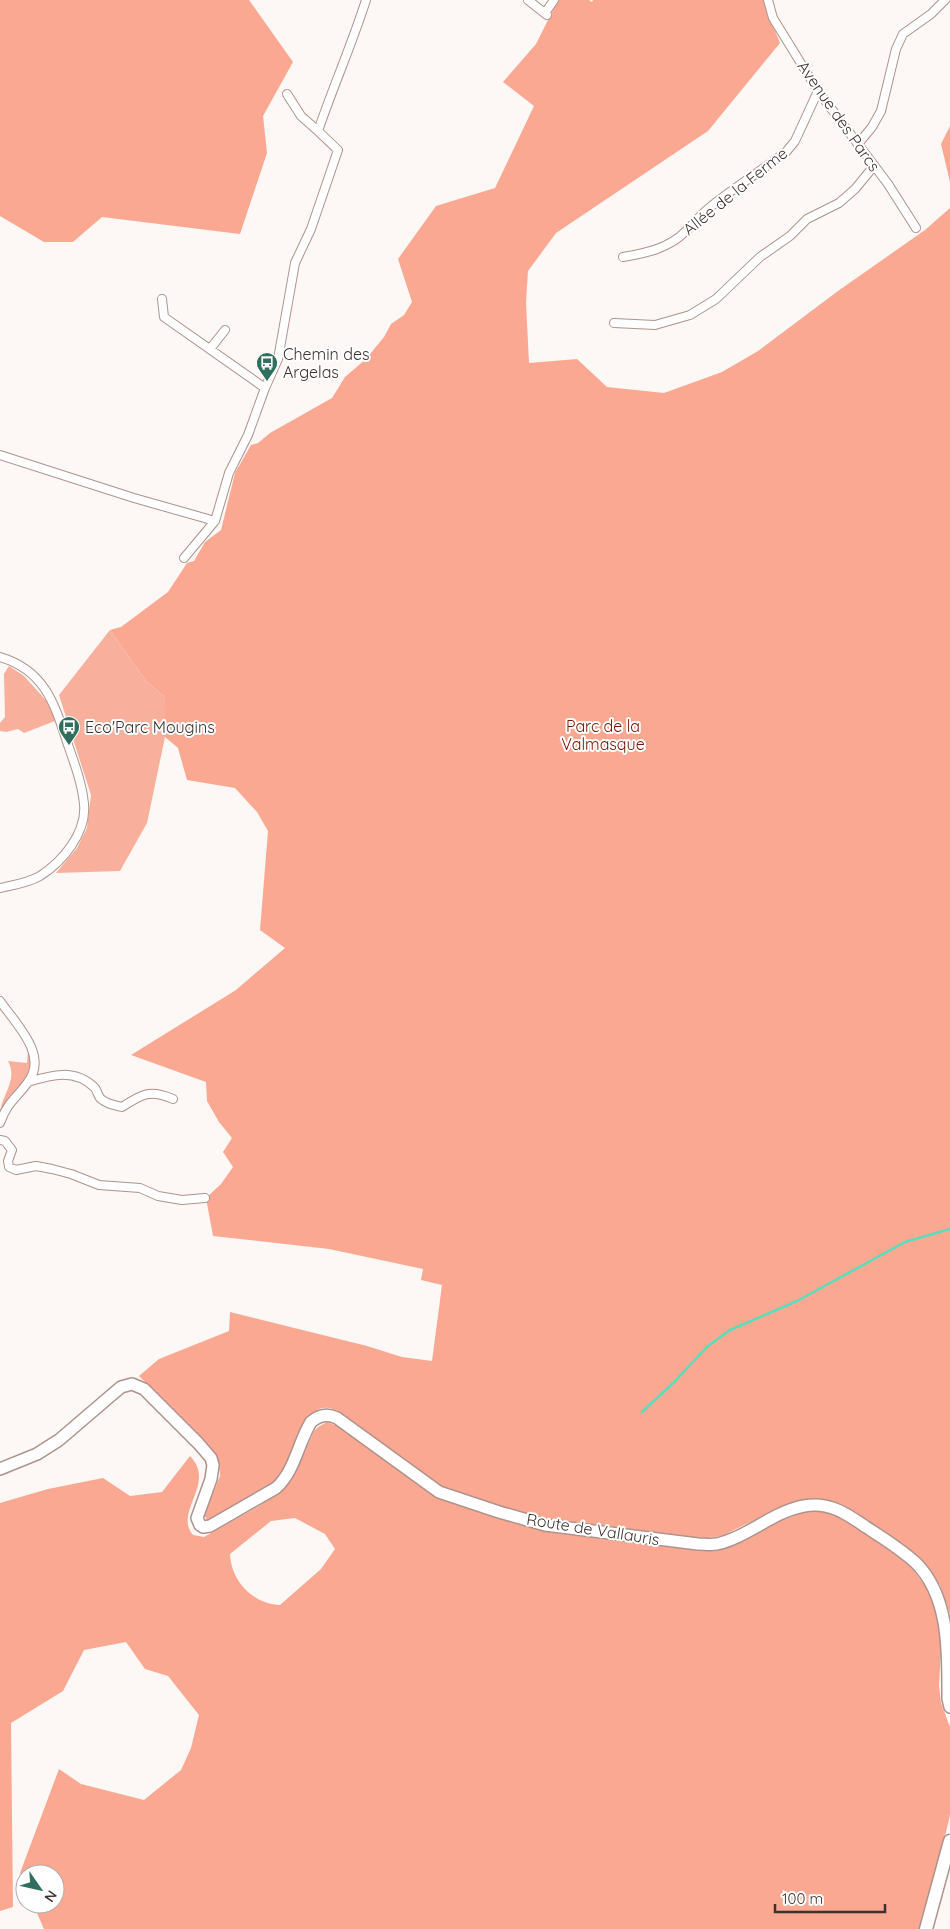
<svg xmlns="http://www.w3.org/2000/svg" width="950" height="1929" font-family="Quicksand,sans-serif">
	<style>
		.green { fill: #f8b09d }
		.forest { fill: #fba893; fill-rule: evenodd }
		.lines { fill: none; stroke-linecap: round; stroke-linejoin: round }
		.stream { stroke: #58deba; stroke-width: 2.5 }
		.minor-casing { stroke: #ae938c; stroke-width: 10 }
		.secondary-casing { stroke: #ae938c; stroke-width: 14 }
		.primary-casing { stroke: #ae938c; stroke-width: 15 }
		.minor { stroke: #fff; stroke-width: 8 }
		.secondary { stroke: #fff; stroke-width: 11 }
		.primary { stroke: #fff; stroke-width: 12 }
		.labels { text-anchor: middle; stroke-width: 4; stroke-linejoin: round; paint-order: stroke }
		.street-label { font-size: 16px; fill: #3d322f; stroke: #fff }
		.poi-label { font-size: 16px; fill: #3d322f; stroke: #fff; text-anchor: start }
		.park-label { font-size: 16px; fill: #6f1500; stroke: #fff }
	</style>
	<rect width="100%" height="100%" fill="#fdf7f5"/>
	<!-- green -->
	<path class="green" d="M110,630L146,681L165,697V737L147,823L120,871L56,873L77,848L87,828L91,795L59,695Z
		M9,666L24,676L52,707L55,721L24,733L18,729L6,732L0,731V723L5,717L4,674Z
		M25,1042C42,1070 27,1077 9,1097C5,1103 3,1109 0,1115C0,1096 19,1081 8,1061L27,1063L28,1051Z"/>
	<!-- forest -->
	<path class="forest" d="M0,0H249L293,62L263,116L267,153L240,234L102,217L73,242H44L0,216Z
		M558,0H589L592,2L593,0H765L767,11L780,43L708,131L556,233L528,271L526,302L529,363L577,359L607,387L664,393L722,372L758,351L838,291L925,230L950,208V1614L940,1585L927,1567L889,1536L845,1506L835,1502L821,1499L804,1500L776,1509L722,1536L707,1538L664,1535L548,1519L523,1513L442,1487L338,1411C302,1392 294,1459 278,1478C268,1489 231,1508 216,1517L207,1520L204,1515L220,1476C220,1465 216,1455 210,1447L139,1376L159,1359L229,1331L230,1312L367,1346L402,1357L432,1361L442,1285L421,1280L423,1269L329,1249L213,1236L206,1198L221,1184L233,1167L223,1152L232,1138L219,1122L207,1101L206,1082L131,1055L236,990L285,948L260,930L268,831L257,812L235,788L187,780L178,748L165,737V697L146,681L110,630L121,627L168,592L187,563L194,561L205,542L221,530L235,473L251,445L258,443L270,433L332,398L345,377L366,359L384,337L391,324L404,315L412,302L398,259L436,206L495,188L534,106L503,82L536,44Z
		M950,126V182L941,144Z
		M327,1422L340,1427L441,1498L485,1514L554,1531L701,1550C735,1548 763,1527 794,1516C801,1513 809,1510 816,1510C826,1510 834,1514 842,1518L907,1562L927,1588L937,1615L941,1649L939,1686L941,1703L950,1727V1815L923,1929H44L33,1904H55V1874H25V1884L20,1873L59,1769L81,1784L144,1800L181,1770L191,1748L199,1715L168,1676L145,1669L126,1642L84,1650L63,1691L11,1723L13,1907L0,1911V1503L48,1489L103,1478L130,1496L162,1492L190,1456C217,1484 173,1512 193,1535L204,1537L259,1506L283,1490L295,1474L314,1431L318,1427ZM295,1518L325,1534L335,1549L321,1569L280,1605C253,1604 231,1581 230,1554L271,1521Z"/>
	<g class="lines">
		<!-- stream -->
		<path class="stream" d="M642,1412L673,1383L707,1347L730,1330L797,1301L905,1242L950,1229"/>
		<!-- minor casing -->
		<g class="minor-casing">
			<path id="minor" d="M528,0L547,15
				M768,0L773,18L818,91L888,184L916,228
				M545,13L554,0
				M287,94L301,116L318,131
				M858,144L872,127L881,111L896,49L903,34L931,14L945,0
				M623,257C646,253 668,249 686,231C695,222 703,212 714,204C737,186 762,170 786,152L795,141L818,91
				M162,299L164,317L265,388
				M614,323L655,325L690,315L716,299L760,257L790,236L807,219L839,203L855,189L874,166
				M210,349L225,330
				M0,455L134,498L215,521L229,473L248,435L265,388L278,359L295,263L311,229L338,150L318,131C333,87 352,44 366,0
				M184,558L215,521
				M0,657C44,670 54,702 67,742C74,762 82,783 84,804C87,833 62,862 40,876C28,883 14,885 0,888
				M0,1001C15,1023 49,1055 28,1082C16,1099 8,1101 0,1123
				M28,1082C51,1075 75,1068 95,1088C97,1091 98,1095 100,1098C106,1104 114,1105 122,1107C142,1094 150,1089 173,1099
				M0,1140L5,1141L12,1150L8,1161L9,1167L16,1170L36,1166L52,1169L71,1174L99,1185L140,1188L158,1196L182,1200L205,1198"/>
		</g>
		<!-- secondary casing -->
		<g class="secondary-casing">
			<path id="secondary" d="M0,1469L37,1454L59,1440L121,1387L132,1384L144,1389L198,1443L211,1458L213,1465L211,1479L197,1518L200,1525L203,1527L210,1526L276,1488C295,1471 298,1443 311,1422C318,1416 327,1413 337,1418L439,1492L499,1512L545,1525L698,1544C704,1544 711,1545 717,1544C748,1537 772,1512 804,1506C829,1501 847,1514 866,1527C883,1538 901,1549 916,1563C950,1597 948,1653 948,1699L950,1707"/>
		</g>
		<!-- primary casing -->
		<g class="primary-casing">
			<path id="primary" d="M926,1929L950,1841"/>
		</g>
		<!-- minor -->
		<use href="#minor" class="minor"/>
		<!-- secondary -->
		<use href="#secondary" class="secondary"/>
		<!-- primary -->
		<use href="#primary" class="primary"/>
	</g>
	<!-- icons -->
	<defs>
		<g id="bus-pin" transform="scale(1.125)"><path d="M0 17L-7.5 6A9.5 9.5 0 1 1 7.5 6Z" fill="#306f5d" stroke="#fff"/><path d="M-5-6H5V4H4V6H2V4H-2V6H-4V4H-5ZM-3.5-4V0h7V-4ZM-3.5 1.2v1.5H-2V1.2ZM2 1.2v1.5H3.5V1.2Z" fill="#fff"/></g>
	</defs>
	<g fill-rule="evenodd">
		<use href="#bus-pin" x="267" y="363"/>
		<use href="#bus-pin" x="69" y="727"/>
	</g>
	<g class="labels">
		<!-- street labels -->
		<g class="street-label">
			<text transform="translate(839 116) rotate(55)" y="6">Avenue des Parcs</text>
			<text transform="translate(735 191) rotate(-39)" y="6">Allée de la Ferme</text>
			<text transform="translate(593 1529) rotate(9)" y="6">Route de Vallauris</text>
		</g>
		<!-- poi labels -->
		<g class="poi-label">
			<text x="283" y="360">Chemin des<tspan x="283" dy="18">Argelas</tspan></text>
			<text x="85" y="733">Eco'Parc Mougins</text>
		</g>
		<!-- park labels -->
		<g class="park-label">
			<text x="603" y="732">Parc de la<tspan x="603" dy="18">Valmasque</tspan></text>
		</g>
	</g>
	<!-- north arrow -->
	<g transform="translate(40 1889) rotate(124)"><circle r="24" fill="#ffffff" stroke="#b1adac"/>
	<path d="M0-4L9 19L0 12L-9 19Z" fill="#306f5d"/>
	<text y="-8" font-size="14" font-weight="bold" text-anchor="middle" fill="#3d322f">N</text>
	</g>
	<!-- scale -->
	<path d="M775 1904v8h110v-8" fill="none" stroke="#3d322f" stroke-width="2.5"/>
	<text x="782" y="1904" font-size="15" fill="#3d322f" stroke="#ffffff" stroke-width="4" paint-order="stroke">100 m</text>
</svg>
